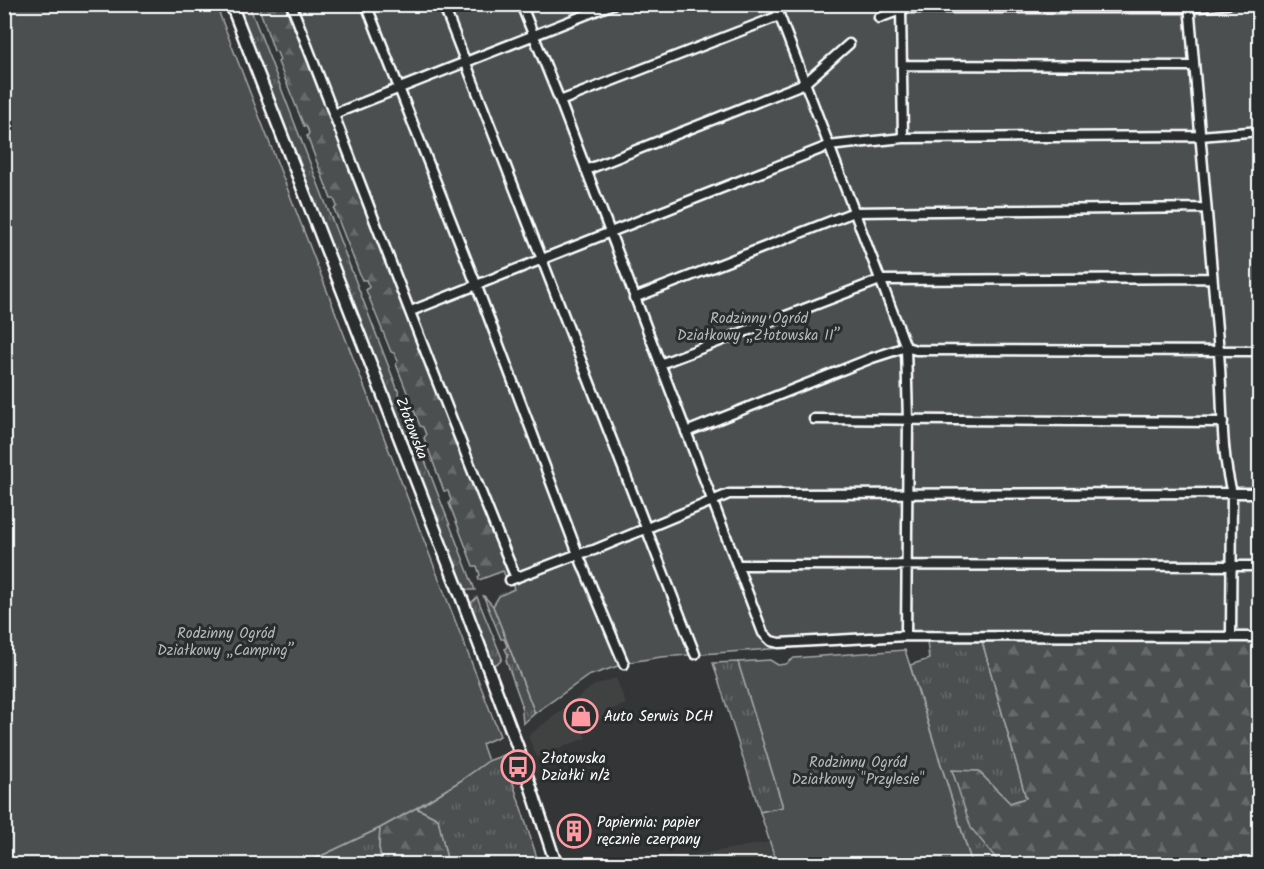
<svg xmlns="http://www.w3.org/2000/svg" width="1264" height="869" font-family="Kalam,sans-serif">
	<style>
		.built { fill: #404243 }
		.grass { fill: url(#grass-tufts); stroke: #a6a7a8; stroke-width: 1.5 }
		.forest { fill: url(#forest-firs); stroke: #a6a7a8; stroke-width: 1.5 }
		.garden { fill: #4c4f50; stroke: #a6a7a8; stroke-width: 1.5 }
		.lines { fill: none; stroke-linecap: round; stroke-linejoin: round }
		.minor-casing { stroke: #fff; stroke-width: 13 }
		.tertiary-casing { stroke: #fff; stroke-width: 15 }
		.minor { stroke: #2a2d2e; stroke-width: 8 }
		.tertiary { stroke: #2a2d2e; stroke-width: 10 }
		.labels { text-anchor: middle; stroke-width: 6; stroke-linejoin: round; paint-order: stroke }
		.park-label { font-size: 15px; fill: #b7b9b9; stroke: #2a2d2e }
		.street-label { font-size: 15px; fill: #fff; stroke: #2a2d2e }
		.poi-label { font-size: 15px; fill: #fff; stroke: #2a2d2e; text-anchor: start }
	</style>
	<defs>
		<pattern id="grass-tufts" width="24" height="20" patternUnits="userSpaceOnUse" patternTransform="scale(1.5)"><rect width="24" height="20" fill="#4c4f50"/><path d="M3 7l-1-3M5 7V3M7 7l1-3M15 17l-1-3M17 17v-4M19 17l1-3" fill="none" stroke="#67696a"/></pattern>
		<pattern id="forest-firs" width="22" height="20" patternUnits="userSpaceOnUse" patternTransform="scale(1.5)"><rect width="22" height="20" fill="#4c4f50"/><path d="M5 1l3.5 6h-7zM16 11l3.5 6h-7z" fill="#67696a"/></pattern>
	</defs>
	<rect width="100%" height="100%" fill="#333536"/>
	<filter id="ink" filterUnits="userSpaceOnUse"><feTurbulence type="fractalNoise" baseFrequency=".0167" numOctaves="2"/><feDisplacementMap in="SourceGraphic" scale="12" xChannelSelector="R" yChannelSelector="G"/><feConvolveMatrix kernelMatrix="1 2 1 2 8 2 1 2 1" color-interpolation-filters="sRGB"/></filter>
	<g filter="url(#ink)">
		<!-- built -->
		<path class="built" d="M616,678L626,704L611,710L612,713L597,721L595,718L580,725L586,738L537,757L528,736L593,686Z
			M769,842L777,864H644Z"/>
		<!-- grass -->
		<path class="grass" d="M236,5H249L475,590H468L462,586Z
			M483,595L493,606L535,713L523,724L521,702L506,660L508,655L505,649L507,646L504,639H501Z
			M477,597L502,658L500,662L493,665L471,608L472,602Z
			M927,641H982L1026,798L1010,803L978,771H952L999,862L1003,864H972L910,665L929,659Z
			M738,662L783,807L760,812L713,663Z
			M504,755L539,864H448L438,819L417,808L460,781L488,761Z
			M380,828L379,847L382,864H304Z"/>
		<!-- forest -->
		<path class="forest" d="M258,5H285L509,577L506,578L503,571L479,580L478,577L480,575L477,566H473L449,503L451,500L448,491H444L424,438L426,435L423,427L420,426L396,364L398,361L394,353L391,352L366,290L369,287L366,280H362L334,209L337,206L334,199H331L307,136L309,133L306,126H304L278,62L280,60L277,52L274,51Z
			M982,641H1259V864H1003L999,862L971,828L952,770L978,771L1010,803L1026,798Z
			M416,808L438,819L448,864H382L379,847L380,828Z"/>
		<!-- garden -->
		<path class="garden" d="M5,4L216,5L500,736L482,744L488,761L460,781L416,808L380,828L304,864H5Z
			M285,5H1259V641H878L661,657L630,662L588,676L535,713L493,606L499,596L514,589Z
			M905,650L972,864H777L760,812L783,807L738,662L770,660L778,665L786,664L794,658Z"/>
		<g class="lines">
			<!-- minor casing -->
			<g class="minor-casing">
				<path id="minor" d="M291,4C366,196 437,388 516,578
					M366,4L476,284L578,554L624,664
					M443,4L695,654
					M521,4L560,101L763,633L771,641L779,643L906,636L1260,637
					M775,4L906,347L908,421L906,636
					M898,4L901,9L903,138
					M1189,4C1198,121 1210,237 1219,353C1223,399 1220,449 1232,493L1231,637
					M879,18L906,8H1190L1228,4
					M902,65L1194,66
					M560,101L779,16
					M334,114L613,4
					M586,170L805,83L849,44
					M634,298L854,212L1206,208
					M411,311L828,146L903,138L1200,136L1260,131
					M660,364L880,280L1212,278
					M814,419L1223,422
					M686,432L872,358L906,347L916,350L1260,351
					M739,565L1260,566
					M510,580L578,554L594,550L729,494L1260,493"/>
			</g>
			<!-- tertiary casing -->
			<g class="tertiary-casing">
				<path id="tertiary" d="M231,4L462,599L518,748L556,864"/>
			</g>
			<!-- minor -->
			<use href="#minor" class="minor"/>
			<!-- tertiary -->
			<use href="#tertiary" class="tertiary"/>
		</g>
	</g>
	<!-- icons -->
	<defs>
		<g id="shop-ring" transform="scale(1.725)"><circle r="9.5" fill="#2a2d2e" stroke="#ff9aa2" stroke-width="1.5"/><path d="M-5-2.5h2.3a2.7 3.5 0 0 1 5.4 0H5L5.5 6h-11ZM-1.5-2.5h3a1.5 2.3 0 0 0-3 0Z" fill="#ff9aa2"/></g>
		<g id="bus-ring" transform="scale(1.725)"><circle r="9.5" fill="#2a2d2e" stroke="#ff9aa2" stroke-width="1.5"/><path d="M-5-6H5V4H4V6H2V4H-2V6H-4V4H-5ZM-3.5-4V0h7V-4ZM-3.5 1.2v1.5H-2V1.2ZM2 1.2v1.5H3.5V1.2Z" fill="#ff9aa2"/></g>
		<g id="building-ring" transform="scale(1.725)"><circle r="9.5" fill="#2a2d2e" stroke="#ff9aa2" stroke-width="1.5"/><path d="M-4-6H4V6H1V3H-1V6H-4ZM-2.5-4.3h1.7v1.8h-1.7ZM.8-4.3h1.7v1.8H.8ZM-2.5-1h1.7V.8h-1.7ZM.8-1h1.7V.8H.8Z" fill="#ff9aa2"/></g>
	</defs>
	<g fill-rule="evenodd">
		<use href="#shop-ring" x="581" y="716"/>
		<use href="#bus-ring" x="518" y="767"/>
		<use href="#building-ring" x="574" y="831"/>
	</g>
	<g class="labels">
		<!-- park labels -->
		<g class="park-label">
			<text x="759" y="323">Rodzinny Ogród<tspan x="759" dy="17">Działkowy „Złotowska II”</tspan></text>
			<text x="226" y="638">Rodzinny Ogród<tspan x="226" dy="17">Działkowy „Camping”</tspan></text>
			<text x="858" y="767">Rodzinny Ogród<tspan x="858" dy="17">Działkowy "Przylesie"</tspan></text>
		</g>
		<!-- street labels -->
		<g class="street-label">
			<text transform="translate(412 428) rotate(69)" y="5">Złotowska</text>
		</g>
		<!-- poi labels -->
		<g class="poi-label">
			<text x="604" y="721">Auto Serwis DCH</text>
			<text x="541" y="763">Złotowska<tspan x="541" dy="17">Działki n/ż</tspan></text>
			<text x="597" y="827">Papiernia: papier<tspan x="597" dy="17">ręcznie czerpany</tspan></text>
		</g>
	</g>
	<!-- margin -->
	<rect width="1264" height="869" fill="none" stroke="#2a2d2e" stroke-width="24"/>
	<rect x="12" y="12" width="1240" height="845" fill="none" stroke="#fff" stroke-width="2" filter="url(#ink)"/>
</svg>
